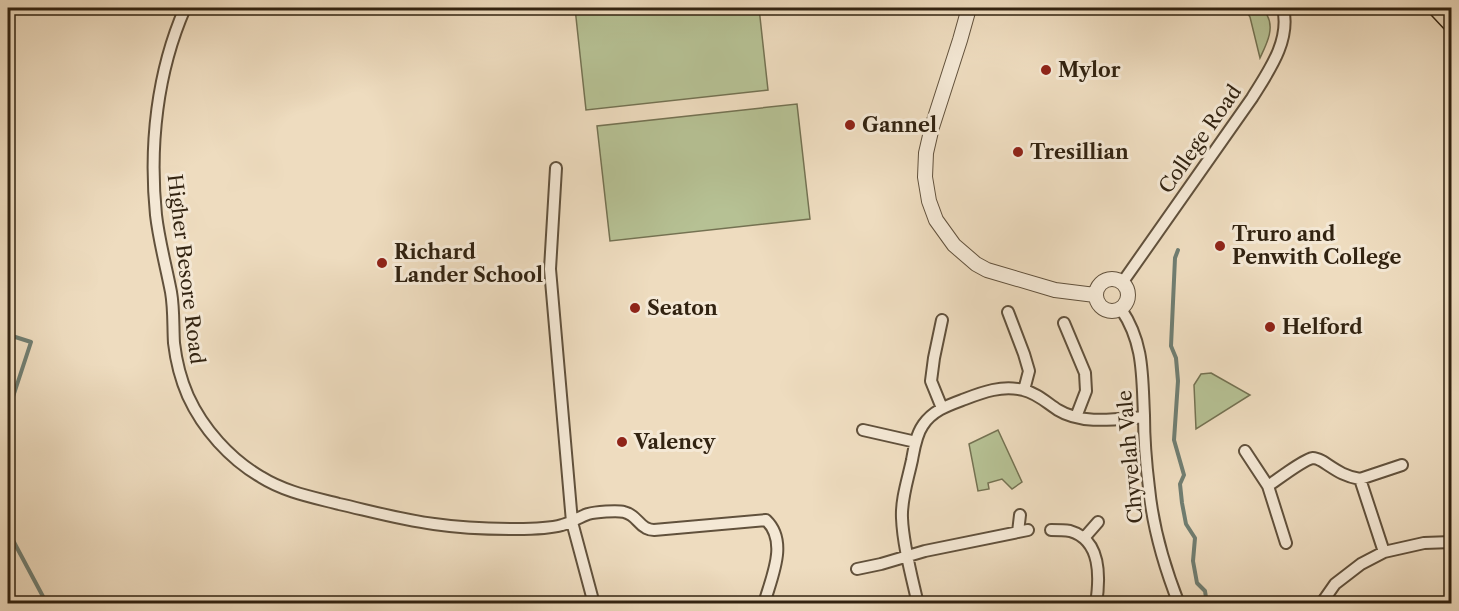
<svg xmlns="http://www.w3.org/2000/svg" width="1459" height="611" font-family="'Libre Caslon Text',serif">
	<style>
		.green { fill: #b6c194; stroke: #747252; stroke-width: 1.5 }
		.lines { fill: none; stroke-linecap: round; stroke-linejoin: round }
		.stream { stroke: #707e72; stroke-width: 4 }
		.minor-casing { stroke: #61513c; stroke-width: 14 }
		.tertiary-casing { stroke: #61513c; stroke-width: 16 }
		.trunk-casing { stroke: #322311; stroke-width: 21 }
		.minor { stroke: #f4e8d5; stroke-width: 10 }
		.tertiary { stroke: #f4e8d5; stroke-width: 14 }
		.trunk { stroke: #eedcbf; stroke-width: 18 }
		.poi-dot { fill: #8f2418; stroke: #f4e8d5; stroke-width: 2 }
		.labels { text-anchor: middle; stroke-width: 6; stroke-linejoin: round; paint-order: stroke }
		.poi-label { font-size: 20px; font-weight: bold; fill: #322311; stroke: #f4e8d5; text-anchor: start }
		.street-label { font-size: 20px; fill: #322311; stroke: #f4e8d5 }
	</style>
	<rect width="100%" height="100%" fill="#eedcbf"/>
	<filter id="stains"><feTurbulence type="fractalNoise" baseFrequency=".00333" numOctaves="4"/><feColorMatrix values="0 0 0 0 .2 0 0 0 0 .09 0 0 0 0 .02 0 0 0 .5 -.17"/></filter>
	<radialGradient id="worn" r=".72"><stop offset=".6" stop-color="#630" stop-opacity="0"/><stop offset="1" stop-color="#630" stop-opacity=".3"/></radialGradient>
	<!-- green -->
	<path class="green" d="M575,8H759L768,90L586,110Z
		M1254,9C1260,9 1263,10 1267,15C1275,29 1266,45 1260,58L1250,17L1248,14Z
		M797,104L810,219L610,241L597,126Z
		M1211,373L1250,395L1196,429L1194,385L1201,374Z
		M998,430L1022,482L1012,489L1002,479L988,483L989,489L978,491L969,444Z"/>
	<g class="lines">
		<!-- stream -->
		<path class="stream" d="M1178,250L1175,258L1171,346L1176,358L1178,381L1174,440L1184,475L1180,484L1182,503L1186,524L1195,538L1193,561L1197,583L1205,591L1207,604
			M8,412L31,342L9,335L13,316
			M8,531L47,604"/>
		<!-- minor casing -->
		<g class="minor-casing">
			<path id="minor" d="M185,8C157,72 149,145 156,215C159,241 166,266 171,292C174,309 173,326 174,343C176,360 181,380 188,396C203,429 230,459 261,477C285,492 312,497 339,504C370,511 402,520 434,524C461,528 489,529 516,529C531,529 548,529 562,525C571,523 579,517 588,514C595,512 617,510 624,512C636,515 637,523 646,528C648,529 651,530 654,530L766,520C789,542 771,578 764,604
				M556,168L550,269L572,522L594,604
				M1122,283L1252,98C1268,72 1291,41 1283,8
				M1121,309C1144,343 1142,375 1144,415C1144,439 1146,464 1149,488C1153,529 1164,566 1179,604
				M1008,312L1024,354L1029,371L1024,390
				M1064,323L1085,373L1086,391L1076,417
				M942,408L931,381L934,358L942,320
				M863,430L916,442
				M1245,451L1268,486
				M1051,530C1057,530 1064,530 1070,531C1102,540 1100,578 1096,604
				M1018,532L1020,515
				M1084,538L1098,522
				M1286,543L1268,486C1277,480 1304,459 1313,458C1316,458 1320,460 1322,461C1336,470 1343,476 1360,479
				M1384,552L1360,479L1402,465
				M857,569L881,564L925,551L1028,530
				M917,600C911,574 903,544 902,518C901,499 908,479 912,460C914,449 916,435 923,425C933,410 949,405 965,399C983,392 1002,385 1023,390C1037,393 1047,403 1058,410C1082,425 1117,419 1144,417
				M1321,604L1335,584L1361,564L1384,552L1424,543L1452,542"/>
		</g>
		<!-- tertiary casing -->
		<g class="tertiary-casing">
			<path id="tertiary" d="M969,8L960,40L932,127L926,153L925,177L929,201L936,220L954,245L976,264L987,270L1055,290L1095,295
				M1096 295a16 16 0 1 1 32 0a16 16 0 1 1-32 0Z"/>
		</g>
		<!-- trunk casing -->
		<g class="trunk-casing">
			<path id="trunk" d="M1438,8L1452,23"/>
		</g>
		<!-- minor -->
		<use href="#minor" class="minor"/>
		<!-- tertiary -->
		<use href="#tertiary" class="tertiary"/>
		<!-- trunk -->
		<use href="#trunk" class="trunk"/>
	</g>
	<!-- markers -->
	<g class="poi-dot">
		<circle cx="1046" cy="70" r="6"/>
		<circle cx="850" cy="125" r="6"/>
		<circle cx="1018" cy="152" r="6"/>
		<circle cx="1220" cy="246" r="6"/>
		<circle cx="382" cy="263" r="6"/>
		<circle cx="635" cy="308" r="6"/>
		<circle cx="1270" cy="327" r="6"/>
		<circle cx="622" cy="442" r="6"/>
	</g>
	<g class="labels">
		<!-- poi labels -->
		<g class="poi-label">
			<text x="1058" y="77">Mylor</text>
			<text x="862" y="132">Gannel</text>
			<text x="1030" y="159">Tresillian</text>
			<text x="1232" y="241">Truro and<tspan x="1232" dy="23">Penwith College</tspan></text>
			<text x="394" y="259">Richard<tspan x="394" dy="23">Lander School</tspan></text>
			<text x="647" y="315">Seaton</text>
			<text x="1282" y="334">Helford</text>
			<text x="634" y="449">Valency</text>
		</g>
		<!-- street labels -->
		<g class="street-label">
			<text transform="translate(1200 139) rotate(-55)" y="7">College Road</text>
			<text transform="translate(186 269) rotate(83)" y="7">Higher Besore Road</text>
			<text transform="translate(1130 457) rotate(-95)" y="7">Chyvelah Vale</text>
		</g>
	</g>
	<!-- margin -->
	<rect width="1459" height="611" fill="none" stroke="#eedcbf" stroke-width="30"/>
	<rect x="9" y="9" width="1441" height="593" fill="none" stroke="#322311" stroke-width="3"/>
	<rect x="15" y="15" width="1429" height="581" fill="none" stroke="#322311" stroke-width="1.5"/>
	<rect width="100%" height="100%" filter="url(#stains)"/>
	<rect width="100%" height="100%" fill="url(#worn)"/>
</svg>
